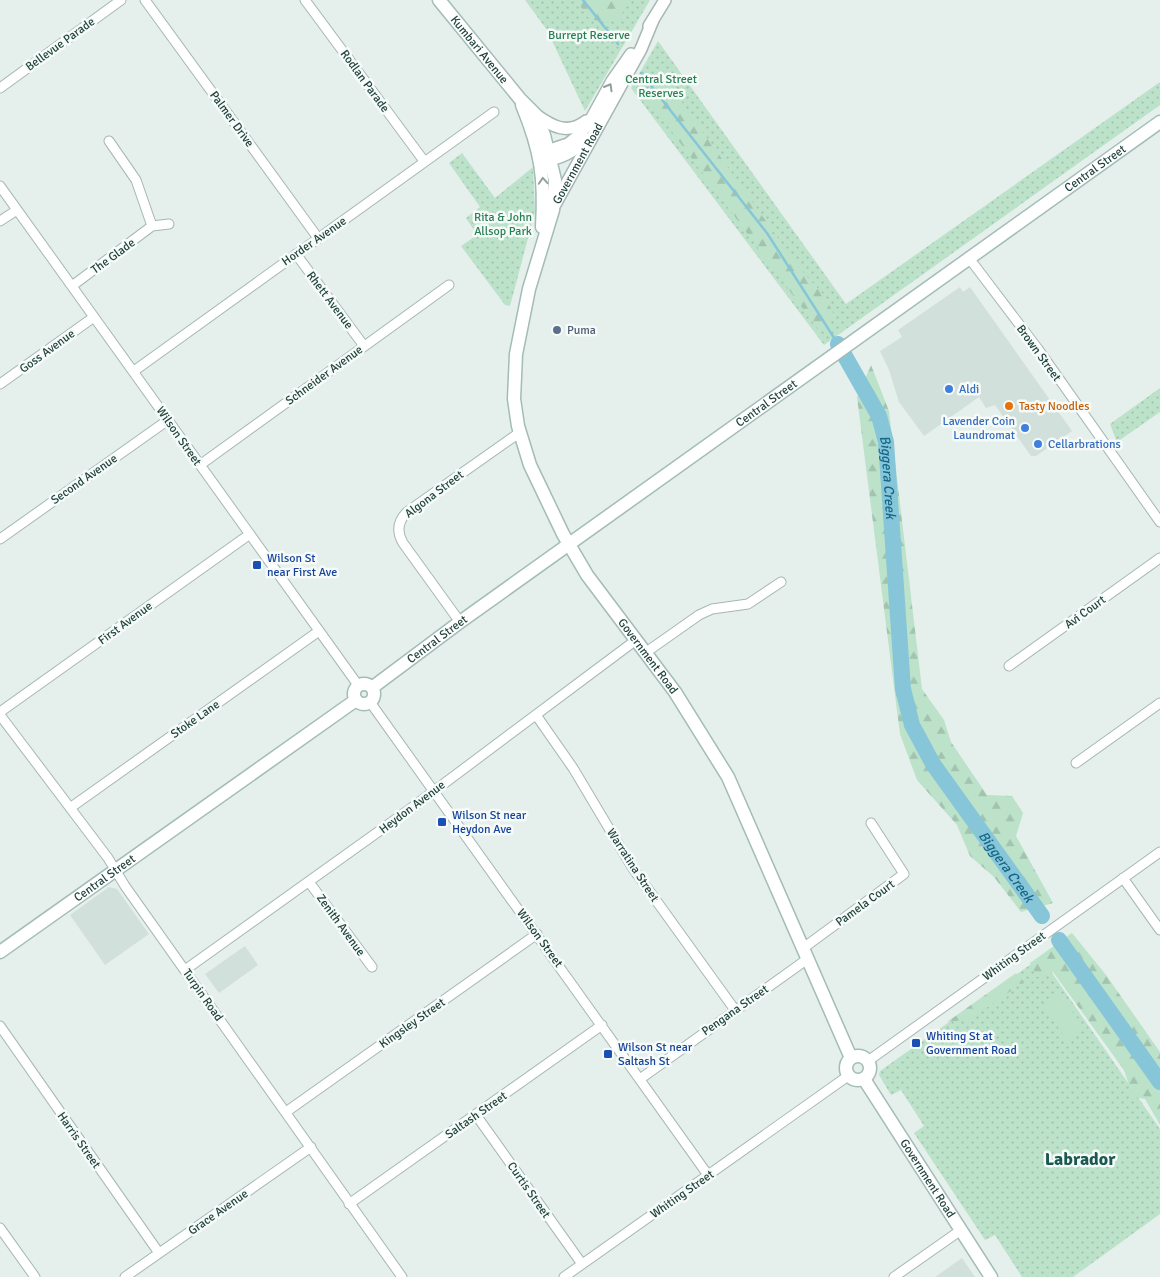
<svg xmlns="http://www.w3.org/2000/svg" width="1160" height="1277" font-family="Signika,sans-serif">
	<style>
		.built { fill: #d2e0db }
		.grass { fill: url(#grass-dots) }
		.forest { fill: url(#forest-firs) }
		.garden { fill: #bce2ca }
		.lines { fill: none; stroke-linecap: round; stroke-linejoin: round }
		.stream { stroke: #87c5d9; stroke-width: 2.5 }
		.river { stroke: #87c5d9; stroke-width: 16 }
		.minor-casing { stroke: #a6b8b4; stroke-width: 11 }
		.tertiary-casing { stroke: #a6b8b4; stroke-width: 14 }
		.secondary-casing { stroke: #a2bcb6; stroke-width: 15 }
		.minor { stroke: #fff; stroke-width: 9 }
		.tertiary { stroke: #fff; stroke-width: 11 }
		.secondary { stroke: #fff; stroke-width: 12 }
		.oneway { stroke: #90a29e }
		.service-dot { fill: #5c6f8a; stroke: #f6fbf9; stroke-width: 2 }
		.shop-dot { fill: #3f7fe0; stroke: #f6fbf9; stroke-width: 2 }
		.food-dot { fill: #e8710a; stroke: #f6fbf9; stroke-width: 2 }
		.transit-dot { fill: #1a4fb4; stroke: #f6fbf9; stroke-width: 2 }
		.labels { text-anchor: middle; stroke-width: 5; stroke-linejoin: round; paint-order: stroke }
		.park-label { font-size: 12px; fill: #277f52; stroke: #f6fbf9 }
		.street-label { font-size: 12px; fill: #21443e; stroke: #f6fbf9 }
		.service-label { font-size: 12px; fill: #4e5e75; stroke: #f6fbf9; text-anchor: start }
		.shop-label { font-size: 12px; fill: #366cbe; stroke: #f6fbf9; text-anchor: start }
		.food-label { font-size: 12px; fill: #c56008; stroke: #f6fbf9; text-anchor: start }
		.transit-label { font-size: 12px; fill: #164399; stroke: #f6fbf9; text-anchor: start }
		.water-label { font-size: 14px; font-style: italic; fill: #146887; stroke: #f6fbf9 }
		.district-label { font-size: 18px; font-weight: bold; fill: #1a5950; stroke: #f6fbf9 }
	</style>
	<defs>
		<pattern id="grass-dots" width="8" height="8" patternUnits="userSpaceOnUse" patternTransform="scale(1.25)"><rect width="8" height="8" fill="#bce2ca"/><path d="M2 2h.1M6 6h.1" fill="none" stroke="#a1c3af" stroke-width="1.8" stroke-linecap="round"/></pattern>
		<pattern id="forest-firs" width="22" height="20" patternUnits="userSpaceOnUse" patternTransform="scale(1.25)"><rect width="22" height="20" fill="#bce2ca"/><path d="M5 1l3.5 6h-7zM16 11l3.5 6h-7z" fill="#a1c3af"/></pattern>
	</defs>
	<rect width="100%" height="100%" fill="#e5efec"/>
	<!-- built -->
	<path class="built" d="M960,287L963,292L970,287L1072,431L1036,456H1031L995,405L986,408L979,397L924,436L899,402L889,370L880,351L902,337L898,330Z
		M109,887L117,889L149,934L105,965L70,915Z
		M245,946L258,965L219,993L205,974Z
		M962,1258L975,1277H935Z"/>
	<!-- grass -->
	<path class="grass" d="M525,0H650L585,111L547,30Z
		M658,41L846,304L1160,82V105L824,345L631,88Z
		M462,153L495,198L533,167L535,212L510,306L505,305L461,246L477,235L466,218L480,207L449,163Z
		M1160,388V412L1117,442L1110,424Z
		M1041,957L1160,1129V1214L1073,1277H1022L995,1235L985,1240L914,1133L924,1126L901,1090L891,1095L879,1075L880,1071Z"/>
	<!-- forest -->
	<path class="forest" d="M576,0H625L621,21L590,20Z
		M658,81H667L799,268L825,296L834,315L818,329L644,94Z
		M871,365L889,411L922,689L944,720L951,742L987,795L1012,796L1023,813L1016,836L1053,903L1021,912L994,877L970,856L957,825L917,780L900,734L857,397Z
		M1072,933L1106,975L1160,1052V1125L1145,1099L1133,1097L1124,1070L1053,972L1037,977L1030,963Z
		M1016,973L1024,982L970,1019L947,1022Z"/>
	<!-- garden -->
	<path class="garden" d="M1060,994L1084,1028L1067,1040L1043,1006Z"/>
	<g class="lines">
		<!-- stream -->
		<path class="stream" d="M583,0L618,44
			M641,73L767,233L838,344"/>
		<!-- river -->
		<g class="river">
			<path id="s1" d="M838,344L879,416L886,442L903,689L912,725L933,764L1042,916"/>
			<path d="M1059,940L1160,1082"/>
		</g>
		<!-- minor casing -->
		<g class="minor-casing">
			<path id="minor" d="M145,0L318,238
				M305,0L424,161
				M0,88L121,0
				M109,141L136,180L152,226
				M0,186L358,685
				M0,221L17,210
				M296,254L364,346
				M969,258L1038,349L1160,522
				M72,286L152,226L169,224
				M134,371L494,112
				M0,384L94,317
				M200,465L449,285
				M0,539L168,420
				M460,622L403,543C396,531 398,521 407,512L519,433
				M645,653L699,615L712,609L748,604L781,582
				M1009,666L1160,558
				M370,702L708,1175
				M0,712L250,534
				M0,715L108,858L125,886L402,1277
				M536,715L573,768L632,867L735,1010
				M1076,763L1160,703
				M70,808L319,631
				M1123,878L1160,930
				M309,882L372,967
				M802,949L904,874L871,823
				M185,970L410,809L636,640
				M0,1026L159,1253
				M868,1061L1160,852
				M640,1079L806,960
				M286,1112L537,934
				M476,1115L582,1264
				M349,1204L602,1025
				M0,1228L35,1277
				M125,1277L311,1147
				M564,1277L848,1076
				M894,1277L961,1230"/>
		</g>
		<!-- tertiary casing -->
		<g class="tertiary-casing">
			<g id="tertiary">
				<path d="M649,26L665,0"/>
				<path d="M536,115C553,127 568,135 586,121"/>
				<path d="M541,153L568,144L578,136L589,123L612,81L631,54"/>
				<path d="M542,162C560,158 574,153 586,139"/>
				<path id="s2" d="M553,208L641,49L653,20"/>
			</g>
		</g>
		<!-- secondary casing -->
		<g class="secondary-casing">
			<g id="secondary">
				<path id="s3" d="M439,0L520,99L536,115L544,135L555,180L553,210L529,289L516,354L514,399L518,426L530,465L563,534L587,575L675,692L728,777L851,1058"/>
				<path d="M522,105C541,151 545,178 542,227"/>
				<circle cx="364" cy="694" r="10"/>
				<path id="s4" d="M373,687L460,622L1160,122"/>
				<path id="s5" d="M0,952L356,700"/>
				<circle cx="858" cy="1068" r="12"/>
				<path id="s6" d="M864,1079L991,1277"/>
			</g>
		</g>
		<!-- minor -->
		<use href="#minor" class="minor"/>
		<!-- tertiary -->
		<use href="#tertiary" class="tertiary"/>
		<!-- secondary -->
		<use href="#secondary" class="secondary"/>
	</g>
	<!-- one-way arrows -->
	<defs><path id="oneway-chevron" d="M-2-3.5L2.5 0L-2 3.5" fill="none" stroke-width="1.6" stroke-linecap="round" stroke-linejoin="round" transform="scale(1.25)"/></defs>
	<g class="oneway">
		<use href="#oneway-chevron" transform="translate(609 87) rotate(-60)"/>
		<use href="#oneway-chevron" transform="translate(543 181) rotate(-94)"/>
	</g>
	<!-- markers -->
	<circle class="service-dot" cx="557" cy="330" r="5"/>
	<g class="shop-dot">
		<circle cx="949" cy="389" r="5"/>
		<circle cx="1025" cy="428" r="5"/>
		<circle cx="1038" cy="444" r="5"/>
	</g>
	<circle class="food-dot" cx="1009" cy="406" r="5"/>
	<g class="transit-dot">
		<rect x="252" y="560" width="10" height="10" rx="2.5"/>
		<rect x="437" y="817" width="10" height="10" rx="2.5"/>
		<rect x="911" y="1038" width="10" height="10" rx="2.5"/>
		<rect x="603" y="1049" width="10" height="10" rx="2.5"/>
	</g>
	<g class="labels">
		<!-- park labels -->
		<g class="park-label">
			<text x="589" y="39">Burrept Reserve</text>
			<text x="661" y="83">Central Street<tspan x="661" dy="14">Reserves</tspan></text>
			<text x="503" y="221">Rita &amp; John<tspan x="503" dy="14">Allsop Park</tspan></text>
		</g>
		<!-- street labels -->
		<g class="street-label">
			<text transform="translate(60 44) rotate(-36)" y="4">Bellevue Parade</text>
			<text dy="4" stroke="none"><textPath href="#s3" startOffset="64">Kumbari Avenue</textPath></text>
			<text transform="translate(365 81) rotate(54)" y="4">Rodlan Parade</text>
			<text transform="translate(232 119) rotate(54)" y="4">Palmer Drive</text>
			<text dy="4" stroke="none"><textPath href="#s2" startOffset="51">Government Road</textPath></text>
			<text dy="4" stroke="none"><textPath href="#s4" startOffset="889">Central Street</textPath></text>
			<text transform="translate(314 241) rotate(-35)" y="4">Horder Avenue</text>
			<text transform="translate(113 256) rotate(-36)" y="4">The Glade</text>
			<text transform="translate(330 300) rotate(53)" y="4">Rhett Avenue</text>
			<text transform="translate(47 351) rotate(-36)" y="4">Goss Avenue</text>
			<text transform="translate(1039 353) rotate(54)" y="4">Brown Street</text>
			<text transform="translate(324 375) rotate(-36)" y="4">Schneider Avenue</text>
			<text dy="4" stroke="none"><textPath href="#s4" startOffset="485">Central Street</textPath></text>
			<text transform="translate(179 436) rotate(55)" y="4">Wilson Street</text>
			<text transform="translate(84 479) rotate(-35)" y="4">Second Avenue</text>
			<text transform="translate(434 494) rotate(-37)" y="4">Algona Street</text>
			<text transform="translate(1085 612) rotate(-36)" y="4">Avi Court</text>
			<text transform="translate(125 623) rotate(-36)" y="4">First Avenue</text>
			<text dy="4" stroke="none"><textPath href="#s4" startOffset="80">Central Street</textPath></text>
			<text dy="4" stroke="none"><textPath href="#s3" startOffset="736">Government Road</textPath></text>
			<text transform="translate(195 719) rotate(-35)" y="4">Stoke Lane</text>
			<text transform="translate(412 807) rotate(-37)" y="4">Heydon Avenue</text>
			<text transform="translate(633 865) rotate(57)" y="4">Warratina Street</text>
			<text dy="4" stroke="none"><textPath href="#s5" startOffset="128">Central Street</textPath></text>
			<text transform="translate(865 903) rotate(-36)" y="4">Pamela Court</text>
			<text transform="translate(341 925) rotate(54)" y="4">Zenith Avenue</text>
			<text transform="translate(540 938) rotate(54)" y="4">Wilson Street</text>
			<text transform="translate(1014 956) rotate(-36)" y="4">Whiting Street</text>
			<text transform="translate(203 995) rotate(55)" y="4">Turpin Road</text>
			<text transform="translate(735 1010) rotate(-35)" y="4">Pengana Street</text>
			<text transform="translate(412 1023) rotate(-35)" y="4">Kingsley Street</text>
			<text transform="translate(476 1115) rotate(-35)" y="4">Saltash Street</text>
			<text transform="translate(79 1140) rotate(55)" y="4">Harris Street</text>
			<text dy="4" stroke="none"><textPath href="#s6" startOffset="118">Government Road</textPath></text>
			<text transform="translate(529 1190) rotate(55)" y="4">Curtis Street</text>
			<text transform="translate(682 1194) rotate(-35)" y="4">Whiting Street</text>
			<text transform="translate(218 1212) rotate(-35)" y="4">Grace Avenue</text>
		</g>
		<!-- service labels -->
		<g class="service-label">
			<text x="567" y="334">Puma</text>
		</g>
		<!-- shop labels -->
		<g class="shop-label">
			<text x="959" y="393">Aldi</text>
			<text x="1015" y="425" text-anchor="end">Lavender Coin<tspan x="1015" dy="14">Laundromat</tspan></text>
			<text x="1048" y="448">Cellarbrations</text>
		</g>
		<!-- food labels -->
		<g class="food-label">
			<text x="1019" y="410">Tasty Noodles</text>
		</g>
		<!-- transit labels -->
		<g class="transit-label">
			<text x="267" y="562">Wilson St<tspan x="267" dy="14">near First Ave</tspan></text>
			<text x="452" y="819">Wilson St near<tspan x="452" dy="14">Heydon Ave</tspan></text>
			<text x="926" y="1040">Whiting St at<tspan x="926" dy="14">Government Road</tspan></text>
			<text x="618" y="1051">Wilson St near<tspan x="618" dy="14">Saltash St</tspan></text>
		</g>
		<!-- water labels -->
		<g class="water-label">
			<text dy="5" stroke="none"><textPath href="#s1" startOffset="145">Biggera Creek</textPath></text>
			<text dy="5" stroke="none"><textPath href="#s1" startOffset="565">Biggera Creek</textPath></text>
		</g>
		<!-- district labels -->
		<g class="district-label">
			<text x="1080" y="1165">Labrador</text>
		</g>
	</g>
</svg>
